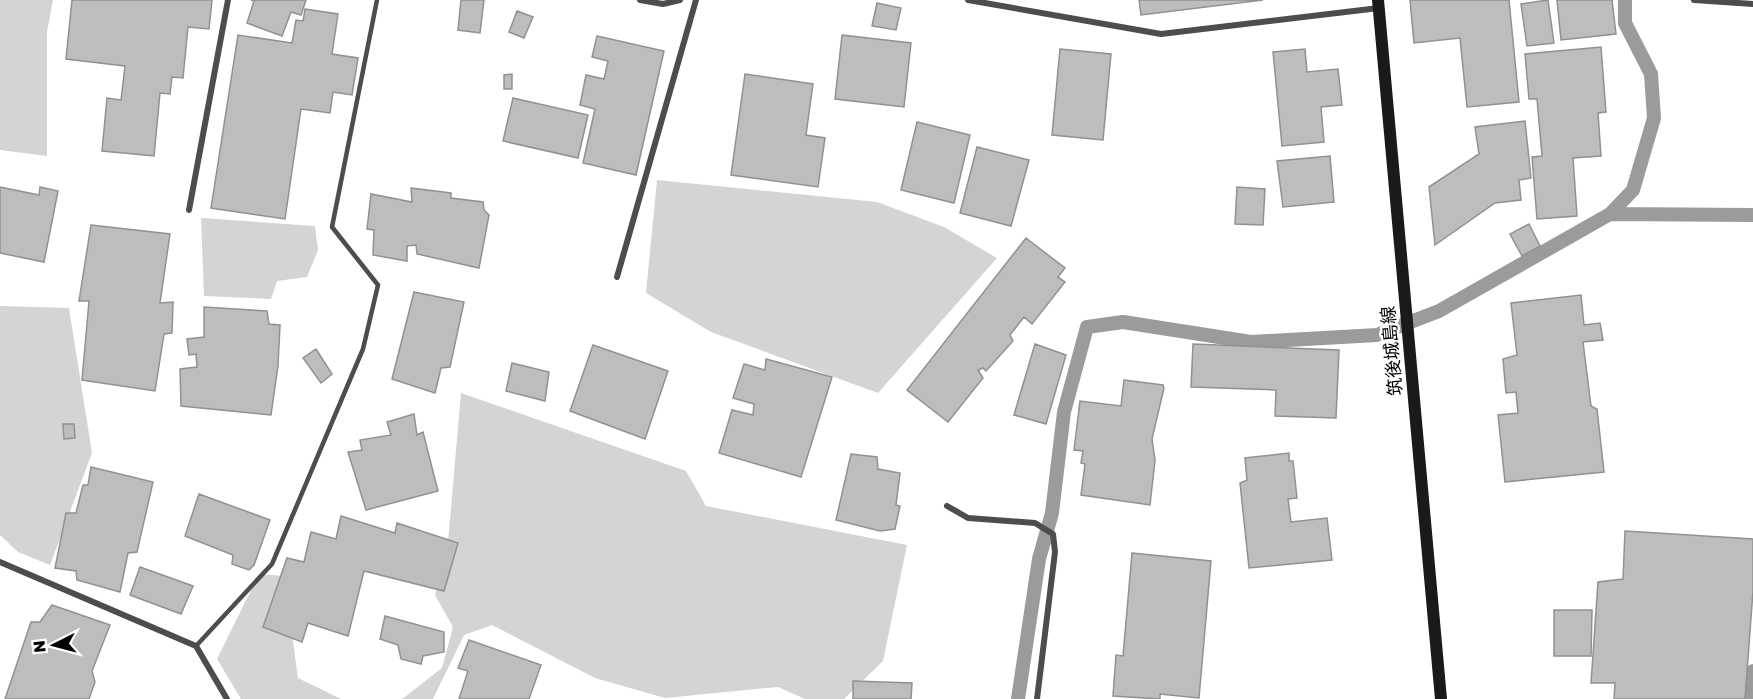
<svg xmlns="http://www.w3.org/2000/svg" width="1753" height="699" font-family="'Golos Text','Noto Sans JP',sans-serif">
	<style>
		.green { fill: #d4d4d4 }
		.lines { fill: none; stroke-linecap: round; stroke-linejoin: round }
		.stream { stroke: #9b9b9b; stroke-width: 14 }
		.building { fill: #bdbdbd; stroke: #919191; stroke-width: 1.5 }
		.service { stroke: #4d4d4d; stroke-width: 4.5 }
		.minor { stroke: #4d4d4d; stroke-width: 6 }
		.secondary { stroke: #1a1a1a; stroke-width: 12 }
		.labels { text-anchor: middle; stroke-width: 5; stroke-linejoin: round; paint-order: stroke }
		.street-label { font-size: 18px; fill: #000; stroke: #fff }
	</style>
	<rect width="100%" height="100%" fill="#fff"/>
	<!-- green -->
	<path class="green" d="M0,0H53L47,32V156L0,150Z
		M657,180L877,202L944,227L997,258L878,393L711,332L646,293Z
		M201,218L315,226L318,250L307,277L277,281L271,299L204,296Z
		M0,306L69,308L92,453L50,565L18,552L0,535Z
		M461,393L686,471L706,506L907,545L883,661L844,699H805L778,687L665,698L595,678L492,625L464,635L433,699H402L442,668L453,627L435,595L447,554Z
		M259,574L297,577L290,620L298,678L341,699H241L217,659Z"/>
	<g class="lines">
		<!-- stream -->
		<path class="stream" d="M1610,214L1753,215
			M1018,699L1039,559L1052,513L1064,412L1087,327L1123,322L1251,342L1377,335L1439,311L1610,214L1633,190L1654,118L1651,74L1625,23V0
			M1751,699L1753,671"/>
	</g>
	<!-- building -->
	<path class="building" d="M72,0H212L209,29L188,27L183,78L172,77L170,94L160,93L154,156L102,151L107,98L121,100L125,66L66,59Z
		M251,0H306L301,15L291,12L282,36L247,23L254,1Z
		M461,0H484L480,33L458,30Z
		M1139,0H1263L1141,15Z
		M1410,0H1509L1519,102L1467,107L1460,38L1414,43Z
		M1548,0L1554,43L1527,46L1521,4Z
		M1557,0H1612L1616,34L1561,40Z
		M877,3L901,8L896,30L872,26Z
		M305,9L338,14L332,54L358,58L352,95L333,92L330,113L301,109L285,219L211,208L238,35L292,43L296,20L303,21Z
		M517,11L533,17L524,38L509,32Z
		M842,35L911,43L904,107L835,99Z
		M597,36L664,51L636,175L583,163L595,109L580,105L586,75L604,79L608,61L592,57Z
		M1601,47L1606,112L1598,113L1601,156L1573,158L1577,216L1537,219L1532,157L1542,156L1537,99H1529L1525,54Z
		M1060,49L1111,54L1103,140L1052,135Z
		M1305,49L1307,72L1338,69L1342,105L1321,107L1324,142L1282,146L1273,52Z
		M512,74V89H504V75Z
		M745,74L813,84L806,135L825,138L818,187L731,175Z
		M513,98L588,115L578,158L503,141Z
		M1525,121L1531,178L1519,180L1521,200L1495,203L1435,245L1429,187L1479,154L1475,127Z
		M917,122L970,135L954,203L901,190Z
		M977,147L1029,160L1011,226L960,213Z
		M1330,156L1334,202L1283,207L1277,161Z
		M0,187L39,195L40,187L58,191L44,262L0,253Z
		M1237,187L1265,189L1263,225L1235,224Z
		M411,188L451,193V198L483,202L484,210L489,215L479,268L417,254L416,245L407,246V261L373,255L374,230L367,229L371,194L412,202Z
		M1529,224L1540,246L1522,256L1510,234Z
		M91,225L170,234L160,303L173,302L172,333L164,334L155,391L82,380L89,301H79Z
		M1026,238L1065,268L1058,277L1065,282L1032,324L1024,317L1010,335L1013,341L986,371L983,368L978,370L983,378L948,422L907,390Z
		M414,292L464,302L450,367L441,368L435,393L392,379Z
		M1581,295L1584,325L1600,323L1603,340L1583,342L1591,406L1597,409L1604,472L1505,482L1498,415L1518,413L1516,392L1506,393L1503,359L1517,355L1511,303Z
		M204,307L267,311L269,324L280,325L278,366L271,415L181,406L180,369L197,367L196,354L189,355L187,339L204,337Z
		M1035,344L1066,355L1046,424L1014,415Z
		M1193,344L1339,350L1336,418L1275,416L1276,390L1191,387Z
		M593,345L668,371L645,439L570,411Z
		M316,349L332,374L321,383L303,358Z
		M766,359L832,377L801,477L719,453L732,410L753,415L754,404L733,398L744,364L765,370Z
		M512,363L549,372L545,401L506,391Z
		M1124,380L1163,385L1164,388L1152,439L1155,460L1150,505L1081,495L1085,464L1081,463L1083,451L1074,450L1080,401L1121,406Z
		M414,414L417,435L423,432L438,491L366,510L348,452L362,450L360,440L391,435L387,422Z
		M63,424H74L75,438L64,439Z
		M1289,453V461H1293L1297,498L1288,499L1291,522L1327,518L1332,560L1249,568L1240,483L1247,480L1245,458Z
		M851,454L877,457L878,469L900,473L896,505L900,506L895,529L880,531L836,520Z
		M91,467L153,482L137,552L128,553L120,592L77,580L76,571L55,568L66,513H76L83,485H88Z
		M199,494L270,520L254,565L249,570L232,564L233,555L185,536Z
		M341,516L395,533L397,523L458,543L444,591L364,571L348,636L308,623L302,642L263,627L287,558L304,562L311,532L336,539Z
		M1625,531L1753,539V591L1745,699H1614L1615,683H1591L1598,582L1623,579Z
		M1132,553L1211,561L1199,698L1160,694V699L1113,696L1116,655L1123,656Z
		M140,567L193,586L181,614L130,595Z
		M52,605L110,625L92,671L95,682L89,699H5L31,622H40Z
		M1554,610H1592L1591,656H1554Z
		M385,616L444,632V652L423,656L421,664L401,659L398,645L380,639Z
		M469,640L541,665L529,699H459L468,671L458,668Z
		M853,681L912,683L911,699H853Z"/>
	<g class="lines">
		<!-- service -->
		<path class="service" d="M196,646L272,564L363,349L378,285L332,227L377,0"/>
		<!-- minor -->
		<path class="minor" d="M640,0L663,4L680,0
			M968,0L1161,34L1379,8
			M1694,0L1753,4
			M189,210L228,0
			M617,277L696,0
			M947,506L968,518L1035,523L1053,534L1055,552L1037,699
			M0,562L196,646L227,699"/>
		<!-- secondary -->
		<path class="secondary" d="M1378,0L1441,699"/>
	</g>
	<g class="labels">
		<!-- street labels -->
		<g class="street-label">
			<text transform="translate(1392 351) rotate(-95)" y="6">筑後城島線</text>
		</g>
	</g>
	<!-- north arrow -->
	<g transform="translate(54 645) rotate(264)" stroke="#ffffff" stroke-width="4.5" paint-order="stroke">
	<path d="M0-4.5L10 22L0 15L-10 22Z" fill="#000000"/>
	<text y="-9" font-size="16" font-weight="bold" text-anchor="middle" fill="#000000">N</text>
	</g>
</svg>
